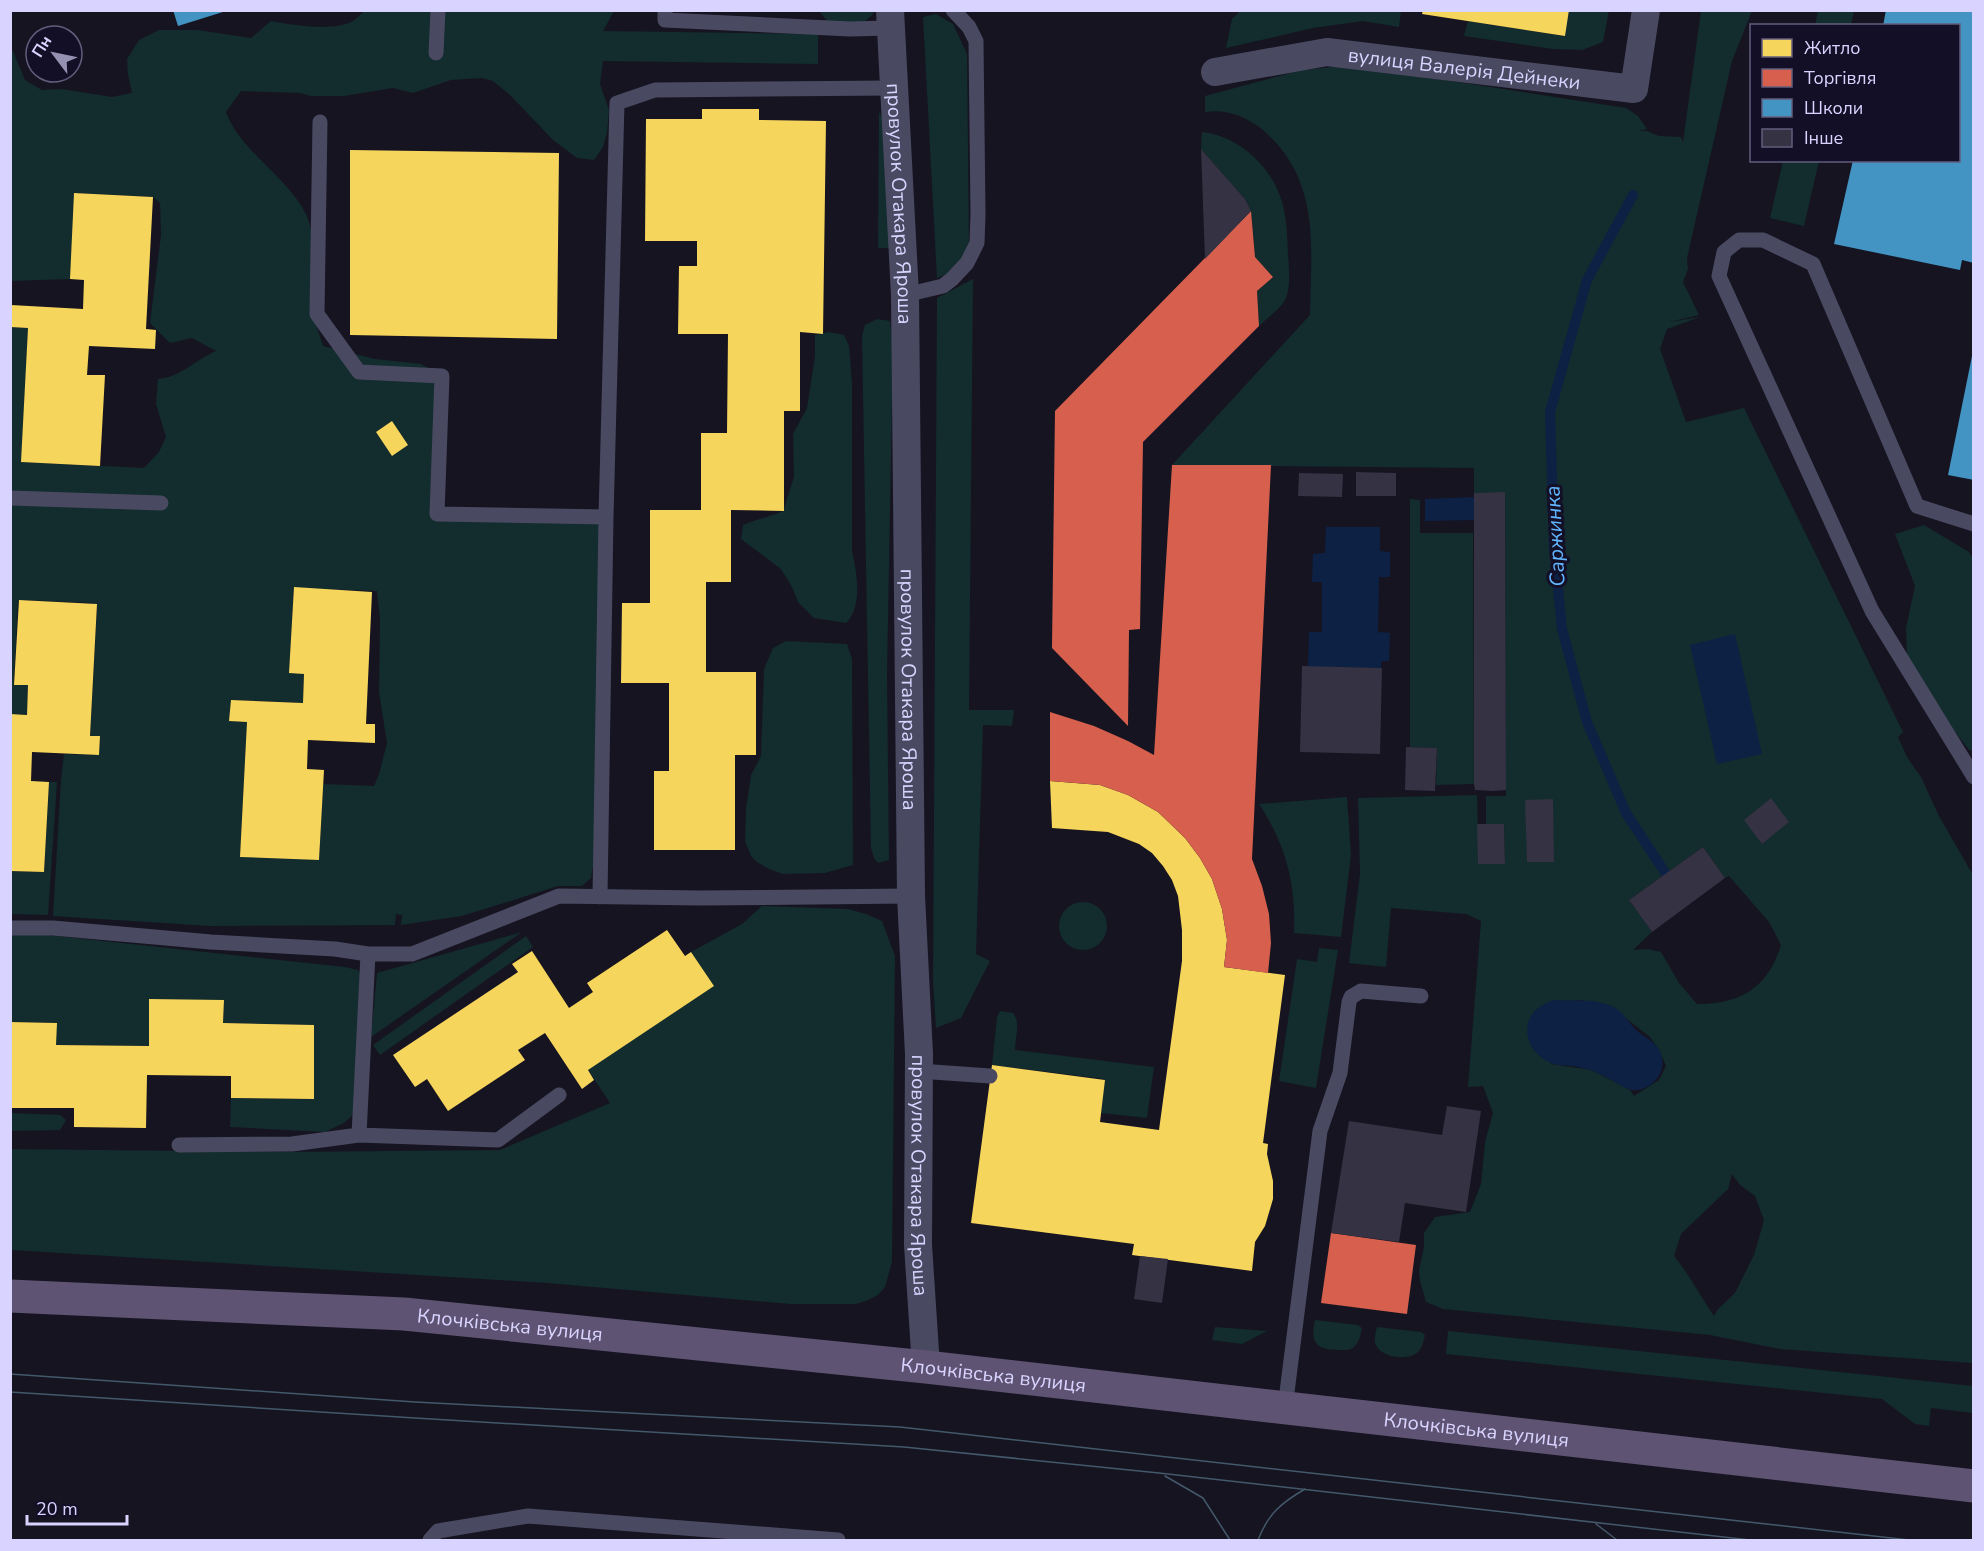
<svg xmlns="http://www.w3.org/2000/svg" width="1984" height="1551" font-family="'Nunito Sans',sans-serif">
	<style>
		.green { fill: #132c2d; fill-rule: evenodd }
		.water { fill: #0d2144 }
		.homes { fill: #f6d55c }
		.shops { fill: #d6604d }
		.schools { fill: #4393c3 }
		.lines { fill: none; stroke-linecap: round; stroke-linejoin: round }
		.stream { stroke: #0d2144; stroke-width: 10 }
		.building { fill: #343243 }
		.service { stroke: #4a4962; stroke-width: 15 }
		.minor { stroke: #4a4962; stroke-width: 28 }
		.primary { stroke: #5e5373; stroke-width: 33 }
		.tram { stroke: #43596b; stroke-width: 1.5 }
		.labels { text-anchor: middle; stroke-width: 6; stroke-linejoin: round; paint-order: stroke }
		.street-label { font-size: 20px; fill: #d9d4ff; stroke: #130f26 }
		.water-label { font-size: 21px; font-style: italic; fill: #62b6ff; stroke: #130f26 }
	</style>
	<rect width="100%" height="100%" fill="#161421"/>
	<!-- green -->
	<path class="green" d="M364,11H614L603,31L818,34V64L603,61L600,84L609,110L607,133L603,147L594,160L577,158L553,140L510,95L493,81L482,78L451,80L413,93L393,88L344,96H311L300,93L241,91L226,112C240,151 287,176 306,214C319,242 310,276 313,306C314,319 319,333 323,346L375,359L421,364L442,376L437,514L602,517L596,847L591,878L582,886H558L462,916L401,925L402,915L396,914L395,925L210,926L53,916L61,780L64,754L99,755L100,737L90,736L97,608L93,603L23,600L18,603L14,685H28L27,715L11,714V327L28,328L22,462L144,468L159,452L166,437L156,404L158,379C179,378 197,359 216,351L192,338L170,343L150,323L161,235L160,203L153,197L75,193L70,279L11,281L10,44L25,80L42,90L62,89L112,97L132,93L128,75L127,59L139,40L159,30H198L251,38L271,21C293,25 333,32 353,21C357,18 361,14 364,11ZM294,588L377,591L380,619L379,692L387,743L379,774L374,786L323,784L319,860L240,856L247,722L230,721V707L238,700L303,703L304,674L289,672Z
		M819,11H875C863,28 852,25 833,28Z
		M1240,11V10L1401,11L1399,27L1363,21L1313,28L1226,48L1232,19Z
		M1569,11H1609L1603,42L1582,50L1553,49L1464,36L1468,21L1564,36Z
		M1701,11H1752L1732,61L1687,258L1688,269L1683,282L1699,315L1669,322L1700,317L1667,329L1660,349L1686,422L1744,408L1903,732L1898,737L1907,757L1921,777L1939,816L1973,875V1363L1780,1349L1710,1335L1443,1309L1426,1302L1420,1281L1419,1270L1424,1247V1233L1435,1217L1470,1212L1481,1184L1485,1142L1493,1113L1483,1086L1468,1087L1481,921L1466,914L1391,908L1386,967L1349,963L1360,874L1358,798L1477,795L1479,864H1505L1504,824H1486V796H1506L1505,493H1474V468L1172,465L1310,315C1311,247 1321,181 1264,131C1247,117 1228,109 1205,112V96L1298,71L1347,65L1626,108L1638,116L1647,129L1638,131H1647L1659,136L1681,137L1683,142ZM1703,847L1725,878L1729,876L1769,922L1781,945C1768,988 1740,1004 1697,1004L1679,983L1661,952L1648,949L1633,950L1652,932L1629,900ZM1580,1000L1609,1005L1650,1037L1660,1052L1666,1066L1659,1080L1634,1096L1630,1090L1592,1070L1551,1064L1546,1003ZM1732,1174L1740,1185L1755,1196L1764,1220L1754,1255L1735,1293L1718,1309L1714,1316C1700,1296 1690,1275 1674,1256L1681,1234L1728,1189Z
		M1818,11V10L1854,11L1851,25H1815Z
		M936,14L953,24L967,54L969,244C960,262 957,272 937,278L923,17Z
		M879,112L891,133V248H878Z
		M1202,132C1236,135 1269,164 1280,196C1287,214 1287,236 1288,255C1289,266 1291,290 1285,300C1282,307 1265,320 1259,326L1257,291L1273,277L1255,257L1251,211L1245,199L1201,149Z
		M1783,161H1819L1804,226L1770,218Z
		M973,279L969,710H1014L1012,726L983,725L976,954L990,961L961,1018L936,1028L933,982L937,298Z
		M877,319L890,321L893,346L887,675L889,860L878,863L874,858L871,848L862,336L865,325Z
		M829,332L844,335L849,346L852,383V551C857,573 863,606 846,623L814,618L798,602L792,587L781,569L741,539L743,525C757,519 770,517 783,511L794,477L793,434L807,408L815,356V335Z
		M1410,499L1420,500V533H1473L1474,784L1436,785L1437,748L1410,747Z
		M1924,525L1969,552L1973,559L1972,596L1973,751L1969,750L1931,701L1907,656L1906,628L1915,586L1895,534Z
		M786,641L847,644L852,659L853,865L825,873L783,874L769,869L757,862L751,856L745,841L746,809L751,775L761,756L764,669L773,648Z
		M49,782H57L48,915L11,914V871L44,872Z
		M1347,797L1351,855L1341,937L1294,933C1296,884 1286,845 1259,804Z
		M1059 926a24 24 0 1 1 48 0a24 24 0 1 1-48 0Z
		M762,906L848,909L866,914L882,921L895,956L892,1262L885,1287L878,1295L868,1300L856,1304H790L547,1283L11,1250L10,1149L280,1152L500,1150L610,1103L588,1070L691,952L742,924Z
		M11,931L345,967L358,970L361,976L355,1113L344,1123L325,1132L230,1127L231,1098L313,1099L314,1025L223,1023L224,1001L149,999V1046L56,1045V1023L11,1022Z
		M522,932L371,1037L377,973Z
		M526,936L533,947L380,1055L373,1045Z
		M1319,948L1338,950L1316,1088L1279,1081L1297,959L1317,962Z
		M1000,1011L1013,1013C1021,1023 1015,1037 1015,1050L1154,1067L1147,1118L1101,1113L1105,1079L992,1065L997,1017Z
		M11,1113L60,1115L66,1120L60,1130L11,1131Z
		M1315,1320L1358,1325L1362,1328C1361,1334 1359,1342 1355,1346C1350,1351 1344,1350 1338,1350C1315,1350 1310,1341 1315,1320Z
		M1215,1327L1267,1331L1242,1344L1212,1340Z
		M1377,1327L1421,1332L1425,1335C1424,1340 1422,1348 1418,1352C1409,1361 1381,1358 1376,1345C1373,1340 1376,1332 1377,1327Z
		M1448,1331L1973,1386V1413L1931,1408L1929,1426L1915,1424L1882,1399L1446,1354Z"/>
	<!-- water -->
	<path class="water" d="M1476,497L1477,520L1425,521V499Z
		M1326,527H1380V551L1390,552V577H1379L1378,632L1390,633L1389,661H1381V668L1308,667L1309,632H1322V582H1312L1313,554L1325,553Z
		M1735,634L1762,754L1717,764L1690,645Z
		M1554,1000C1574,1001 1600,998 1617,1009C1624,1014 1629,1023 1635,1029C1643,1037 1654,1040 1659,1050C1670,1069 1653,1092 1632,1090C1623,1088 1616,1082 1608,1078C1597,1072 1586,1068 1573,1066C1566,1065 1557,1066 1551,1063C1535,1057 1524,1040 1528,1023C1532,1010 1542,1004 1554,1000Z"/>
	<!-- homes -->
	<path class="homes" d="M1423,10H1569L1565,36L1422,14Z
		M702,109H759V120L826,121L823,334L800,332V411H784V511L731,510V582H706V672H756V755H735V850H654V771H669V683H621L622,603H650V510H701V433H727L728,334H678L679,266H697V241H645L646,119H702Z
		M350,150L559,153L557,339L350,335Z
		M74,193L153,197L146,329L156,330L155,349L89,346L87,375H105L100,466L21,462L28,328L10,327L11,305L83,309L84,280L70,279Z
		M392,421L408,445L392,456L376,432Z
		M294,587L372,592L366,724H375V743L308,740L307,769L324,770L319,860L240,857L247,722L229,721L231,700L303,703L304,674L289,673Z
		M19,600L97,604L90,736H100L99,755L32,752L31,781L49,782L44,872L10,871V714L27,715L28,685H14Z
		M1050,781L1100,785L1128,795L1158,812L1185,838L1200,858L1212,879L1222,909L1227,940L1224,967L1285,975L1263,1143L1268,1144L1267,1154L1273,1181V1199L1265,1226L1255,1242L1252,1271L1132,1255L1134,1244L971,1223L992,1065L1105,1080L1100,1122L1159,1130L1182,961V930L1178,896L1172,880L1163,866L1152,853L1139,844L1108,832L1052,828Z
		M667,930L685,956L691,952L714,986L588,1070L594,1080L582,1089L545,1033L518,1050L525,1060L448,1111L427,1079L415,1087L393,1055L518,972L512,964L532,951L569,1008L593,992L587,983Z
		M149,999L224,1000L223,1023L314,1025V1099L231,1098V1076L147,1075L146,1128L74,1127V1108H10V1022L57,1023L56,1045L149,1046Z"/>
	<!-- shops -->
	<path class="shops" d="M1251,211L1255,257L1273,277L1257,291L1259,326L1143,442L1140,629L1129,630L1128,726L1052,648L1055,411Z
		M1172,465H1271L1252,859L1262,886L1269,914L1271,943L1268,973L1224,967L1227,940L1222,909L1212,879L1200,858L1185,838L1158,812L1128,795L1100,785L1050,781V712L1094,726L1128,741L1154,755Z
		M1331,1233L1416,1245L1407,1314L1321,1303Z"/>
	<!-- schools -->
	<path class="schools" d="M173,10H226V11L178,26Z
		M1886,10H1974V263L1962,260L1960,270L1834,244L1853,160H1959V26H1883Z
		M1972,356H1974V480L1948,475Z"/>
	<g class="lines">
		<!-- stream -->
		<path class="stream" d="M1633,195L1587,280L1550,412L1554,548L1562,629L1587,722L1626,813L1664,871"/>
	</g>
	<!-- building -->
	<path class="building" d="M1201,149L1245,199L1251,211L1205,259Z
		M1356,472L1396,473V496H1356Z
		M1299,473L1343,474L1342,497L1298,496Z
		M1505,492L1506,790L1493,791L1475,790L1474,784V493Z
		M1302,666L1382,668L1380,754L1300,752Z
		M1406,747L1437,748L1435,791L1405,790Z
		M1771,798L1789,822L1762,844L1744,820Z
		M1553,799L1554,862H1527L1525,800Z
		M1477,824H1504L1505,864H1478Z
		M1703,847L1725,878L1652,932L1629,900Z
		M1447,1106L1481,1111L1466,1212L1405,1203L1399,1242L1331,1233L1349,1121L1442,1135Z
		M1140,1256L1168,1259L1162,1303L1134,1299Z"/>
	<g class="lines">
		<!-- service -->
		<path class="service" d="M665,10V20L850,29L890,28
			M436,53L438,10
			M320,122L317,314L359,372L442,376L437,514L606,517
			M905,295L943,286L952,279L967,263L977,243L978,214L976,41L969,27L953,10
			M10,498L161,503
			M1974,524L1917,506L1813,264L1763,240H1739L1724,252L1719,276L1872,611L1974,777
			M600,897L606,517L617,103L655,90L893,88
			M10,928H53L211,942L335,949L368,954H412L559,896L700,898L911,896
			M368,954L359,1135L498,1140L559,1095
			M919,1071L990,1076
			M179,1145L292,1144L359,1135
			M1285,1408L1320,1131L1340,1073L1349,1002L1351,997L1361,991L1421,996
			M430,1540L438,1531L528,1516L838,1540"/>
		<!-- minor -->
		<g class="minor">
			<path id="s1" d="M890,10L905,295L911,896L919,1054L918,1245L926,1367"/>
			<path id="s2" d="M1215,72L1327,52L1634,89L1646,10"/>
		</g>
		<!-- primary -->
		<path class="primary" id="s3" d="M10,1296L404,1314L926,1367L1974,1486"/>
		<!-- tram -->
		<path class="tram" d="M10,1374L415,1402L900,1427L1909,1540
			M10,1392L415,1418L904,1447L1159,1473L1750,1540
			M1165,1476L1203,1498L1230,1540
			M1596,1524L1617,1540
			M1258,1540C1268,1514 1281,1503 1305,1489"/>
	</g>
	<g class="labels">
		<!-- street labels -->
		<g class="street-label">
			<text dy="7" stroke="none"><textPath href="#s2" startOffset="252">вулиця Валерія Дейнеки</textPath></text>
			<text dy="7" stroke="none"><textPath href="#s1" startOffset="194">провулок Отакара Яроша</textPath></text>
			<text dy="7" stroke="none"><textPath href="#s1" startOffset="680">провулок Отакара Яроша</textPath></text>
			<text dy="7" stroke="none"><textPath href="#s1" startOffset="1166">провулок Отакара Яроша</textPath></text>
			<text dy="7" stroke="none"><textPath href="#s3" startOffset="501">Клочківська вулиця</textPath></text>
			<text dy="7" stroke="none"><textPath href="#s3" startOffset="987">Клочківська вулиця</textPath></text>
			<text dy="7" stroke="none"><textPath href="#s3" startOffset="1473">Клочківська вулиця</textPath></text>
		</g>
		<!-- water labels -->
		<g class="water-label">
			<text transform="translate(1555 536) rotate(-93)" y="7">Саржинка</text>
		</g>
	</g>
	<!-- border -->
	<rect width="1984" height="1551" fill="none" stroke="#d9d4ff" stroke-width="24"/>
	<!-- legend -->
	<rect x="1750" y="24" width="210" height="138" fill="#130f26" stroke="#625e7d" stroke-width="1.5"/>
	<rect x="1762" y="39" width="30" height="18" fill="#f6d55c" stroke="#625e7d" stroke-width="1.5"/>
	<text x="1804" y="54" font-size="18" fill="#d9d4ff">Житло</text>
	<rect x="1762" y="69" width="30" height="18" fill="#d6604d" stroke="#625e7d" stroke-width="1.5"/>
	<text x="1804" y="84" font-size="18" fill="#d9d4ff">Торгівля</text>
	<rect x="1762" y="99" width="30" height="18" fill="#4393c3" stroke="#625e7d" stroke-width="1.5"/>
	<text x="1804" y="114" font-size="18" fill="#d9d4ff">Школи</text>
	<rect x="1762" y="129" width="30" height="18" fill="#343243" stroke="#625e7d" stroke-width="1.5"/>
	<text x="1804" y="144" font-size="18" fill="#d9d4ff">Інше</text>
	<!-- north arrow -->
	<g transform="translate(54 54) rotate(302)"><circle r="28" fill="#130f26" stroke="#625e7d" stroke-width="1.5"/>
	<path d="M0-4.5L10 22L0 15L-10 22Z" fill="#9591b1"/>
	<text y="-9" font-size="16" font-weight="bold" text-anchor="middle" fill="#d9d4ff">Пн</text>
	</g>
	<!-- scale -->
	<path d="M27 1515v9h100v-9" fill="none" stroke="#d9d4ff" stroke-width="3"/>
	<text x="36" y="1515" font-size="18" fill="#d9d4ff" stroke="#130f26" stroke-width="4.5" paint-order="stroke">20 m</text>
</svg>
